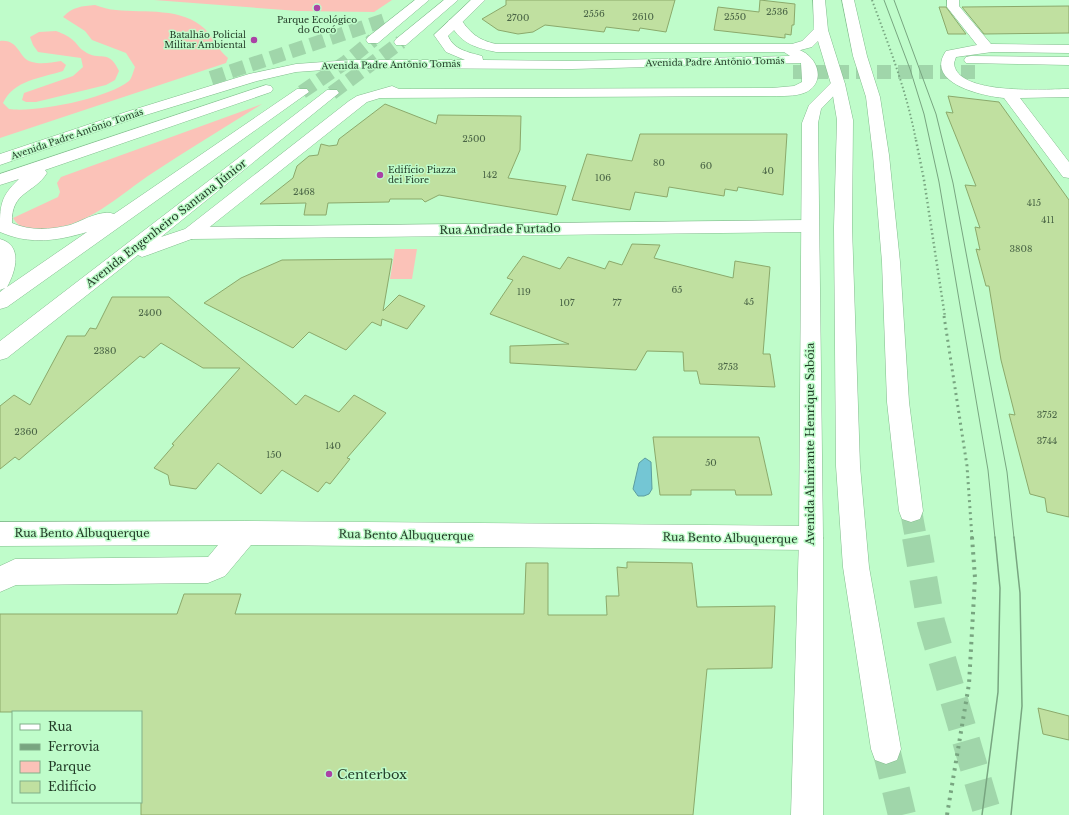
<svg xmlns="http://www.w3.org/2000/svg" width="1069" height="815" font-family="'Libre Baskerville',serif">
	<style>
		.green { fill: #fbc2b8 }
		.water { fill: #74c6d4; stroke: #5c9da0 }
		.building { fill: #c0e0a0; stroke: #8ba96b }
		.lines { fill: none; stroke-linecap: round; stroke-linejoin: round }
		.major-tunnel { stroke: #a0d6aa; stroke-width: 14; stroke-dasharray: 14 7; stroke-linecap: butt }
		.highway-tunnel-far1 { stroke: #a0d6aa; stroke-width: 22; stroke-dasharray: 22 11; stroke-linecap: butt }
		.highway-tunnel { stroke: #a0d6aa; stroke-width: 28; stroke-dasharray: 28 14; stroke-linecap: butt }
		.minor-casing { stroke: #82bc8d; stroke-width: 1 }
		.major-casing { stroke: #82bc8d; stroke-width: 1 }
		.highway-casing { stroke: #82bc8d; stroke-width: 1 }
		.minor { fill: #fff; fill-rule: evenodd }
		.major { fill: #fff; fill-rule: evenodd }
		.highway { fill: #fff; fill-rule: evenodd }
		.tram-far1 { stroke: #78a580; stroke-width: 1 }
		.tram { stroke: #78a580; stroke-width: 1.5 }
		.rail-far3 { stroke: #78a580; stroke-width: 2; stroke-dasharray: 1.5 2.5; stroke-linecap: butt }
		.rail-far2 { stroke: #78a580; stroke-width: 2.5; stroke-dasharray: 1.5 3; stroke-linecap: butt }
		.rail-far1 { stroke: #78a580; stroke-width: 3; stroke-dasharray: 2 4; stroke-linecap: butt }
		.rail { stroke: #78a580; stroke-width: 4; stroke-dasharray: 2.5 5; stroke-linecap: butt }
		.poi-dot { fill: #aa42a5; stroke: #bffcca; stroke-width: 1.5 }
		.labels { text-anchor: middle; stroke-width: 3; stroke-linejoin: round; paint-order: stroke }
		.number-label { font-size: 9px; fill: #4a6546 }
		.far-poi-label { font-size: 9px; fill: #233c28; stroke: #bffcca }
		.far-street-label { font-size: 9px; fill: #233c28; stroke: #bffcca }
		.street-label { font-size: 11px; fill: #233c28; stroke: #bffcca }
		.near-poi-label { font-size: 13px; fill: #233c28; stroke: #bffcca; text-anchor: start }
	</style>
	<rect width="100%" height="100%" fill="#bffcca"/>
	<!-- green -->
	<path class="green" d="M154,0H392L374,12L298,11Z
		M95,5C102,7 109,10 116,10C145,13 182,7 205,29C214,38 217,49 228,58L226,63L0,138V41C20,39 18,59 32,62C42,65 52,62 61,61L66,65L63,71C41,78 14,80 3,103L9,109C35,113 109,98 129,81C132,78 133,72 135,67L126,53L92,40L85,31L63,17C72,7 82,6 95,5Z
		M56,31C64,34 69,36 75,42C78,45 80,49 84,51C100,63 108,47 119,71L115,80L106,85L36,102H26L22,100L24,93L73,76L83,67L81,58L38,52L33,45L30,37L39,32Z
		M262,104C226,127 189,149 154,172C117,196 86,230 39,229C29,229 18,228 13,218L58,197L60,192L57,183L61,177Z
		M395,249H417L412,279H390Z"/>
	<!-- water -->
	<path class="water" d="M645,458L651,462L652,489L649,494L644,496H638L633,489L639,463Z"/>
	<!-- building -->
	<path class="building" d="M506,0H675L666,32L640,28L639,31L606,27L604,32L545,25L533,32L518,34L498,30L482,19L506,5Z
		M760,0L795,4L794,25H792L791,35L785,34V38L714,30L718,7L759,12Z
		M1069,6V33L984,34L962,7Z
		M939,7H946L966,34H948Z
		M948,96L999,102L1069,200V517L1047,512L1045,498L1030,494L1009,414L1015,415L1001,360L989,286H986L976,249L980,250L975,227L980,228L965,185L976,186L946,112L953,113Z
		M385,104L436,124L438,115L521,116L520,150L508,178L566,186L557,215L439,195L425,202L422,199H390L389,202L328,203L326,215H304L306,203L260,204L293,178L297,166L309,156L318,155L321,144L329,146L337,145L339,139Z
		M640,134H787L783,195L738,187L737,191L725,189L724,196L669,187L667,197L635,192L630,210L572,200L587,154L632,161Z
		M632,244L660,245L654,258L733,278L735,261L770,267L763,354H770L775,387L700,384L697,371H684L683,352L647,351L636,370L510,363V346L569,344L490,314L513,280L507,278L523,256L560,269L568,257L605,269L609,261L622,265Z
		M392,259L383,311L399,295L425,306L407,329L382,319L381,326L372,322L346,350L309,332L293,348L204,303L241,278L282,260Z
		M112,297H169L296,405L305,395L339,412L354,395L386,413L347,458L350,459L330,484L326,482L318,492L282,470L261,494L218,463L196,489L170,485L168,475L154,468L174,445L172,444L240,368H203L161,343L144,358L140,356L19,460L15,457L0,469V406L14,395L30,405L67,336H85L90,328L96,329Z
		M653,437H759L772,495H736L735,490H691V495H660Z
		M627,562L692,563L697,607L775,606L772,668L707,669L693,815H141V712H0V614H177L184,594H241L235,614H524L526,563H548V615H607L606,596H619L617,567L627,568Z
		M1038,708L1069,716V740L1043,734Z"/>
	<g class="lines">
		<!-- major-tunnel -->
		<path class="major-tunnel" d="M793,72H982
			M211,78L388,19
			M302,92L346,62L373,40
			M332,93L401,42"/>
		<!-- highway-tunnel-far1 -->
		<path class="highway-tunnel-far1" d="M911,511L916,538"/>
		<!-- highway-tunnel -->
		<path class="highway-tunnel" d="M916,537L931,622L988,815
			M886,749L902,815"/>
		<!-- minor casing -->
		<g class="minor-casing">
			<path id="minor" d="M947,0H959V6L991,44L1069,45V53L992,52L956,57L954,63C956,96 1047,89 1069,89V97L1020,98L1069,162V178L1063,177L1004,98C982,96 924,83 946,51L977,45L947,7Z
				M809,220L815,222L818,226L815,230L809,232L191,239L185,237L182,233L185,229L191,227Z
				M245,521L811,526L820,529L823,538L820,547L811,550L251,545L225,576L208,583L16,585L0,592V566L15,559L208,557L218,545L0,546V522Z"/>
		</g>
		<!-- major casing -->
		<g class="major-casing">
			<path id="major" d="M415,0H429L378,43H368L366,40L368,37Z
				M444,0H458L406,45H396L394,42L396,39Z
				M471,0H485L448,36C454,50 468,52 482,56L483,60L572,61L790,56L784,52L786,49C808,44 829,73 811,89C802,97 784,96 772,96L380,98L367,102L197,237L148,255L142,257L138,255L7,358L0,360V341L327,90H337L339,93L161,237L185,229L349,101L357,96L392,86L399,89L772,88L794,86L802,82V80L801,63L572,69L351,68L296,72L257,81L136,118L0,165V154L126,112L249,74L296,64L351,60H465L446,52L434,35Z
				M971,56L1069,57V65L966,63L964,60L966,57Z
				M838,80L843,81L845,84L821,109L818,123L823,538V815H791L799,538L802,123L809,105L833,81Z
				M266,85L271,86L273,89L271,92L45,170L47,173C34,194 11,191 12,223C30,231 50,230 70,225C82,221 101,209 114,214L297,89H307L309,92L7,307L0,309V292L5,288L0,290V239C23,245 16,271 7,287L87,232C57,241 30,245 0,232C0,205 0,197 19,179L0,185V174Z"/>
		</g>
		<!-- highway casing -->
		<g class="highway-casing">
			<path id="highway" d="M813,0H825L828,30L845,84L853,120L852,227L860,466L869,567L901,749L897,760L886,764L875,760L871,749L843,567L836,466L834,227L837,120L831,84L818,41L812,47L793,52H496C472,47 461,43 448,21L455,17L460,18C470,33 478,40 496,44H792L802,41L814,29Z
				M842,0H854L867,56L880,97L889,155L900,262L909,402L923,511L920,519L911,522L902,519L899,511L887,402L882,262L873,155L866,97L853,56Z"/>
		</g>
		<!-- minor -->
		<use href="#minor" class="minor"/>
		<!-- major -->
		<use href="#major" class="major"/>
		<!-- highway -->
		<use href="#highway" class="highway"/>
		<!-- tram-far1 -->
		<path class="tram-far1" d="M884,0L910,69L924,114L939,182L988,470L995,538
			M894,0L936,114L953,183L1007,472L1014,538"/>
		<!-- tram -->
		<path class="tram" d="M982,815L998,692L1000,588L995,537
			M1011,815L1022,706L1020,593L1014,537"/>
		<!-- rail-far3 -->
		<path class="rail-far3" d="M872,0C889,46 907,92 916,141"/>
		<!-- rail-far2 -->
		<path class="rail-far2" d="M916,140L924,180L945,317"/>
		<!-- rail-far1 -->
		<path class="rail-far1" d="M944,316L967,466L972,538"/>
		<!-- rail -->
		<path class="rail" d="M947,815L969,684L975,578L972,537"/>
	</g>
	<!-- markers -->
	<g class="poi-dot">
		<circle cx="317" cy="8" r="4"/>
		<circle cx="254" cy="40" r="4"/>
		<circle cx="380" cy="175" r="4"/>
		<circle cx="329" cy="774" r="4"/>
	</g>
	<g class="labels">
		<!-- number labels -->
		<g class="number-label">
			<text x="777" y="15">2536</text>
			<text x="594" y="17">2556</text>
			<text x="643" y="20">2610</text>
			<text x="735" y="20">2550</text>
			<text x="518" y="21">2700</text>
			<text x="474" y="142">2500</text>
			<text x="659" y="166">80</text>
			<text x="706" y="169">60</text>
			<text x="768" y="174">40</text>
			<text x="490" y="178">142</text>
			<text x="603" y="181">106</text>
			<text x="304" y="195">2468</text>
			<text x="1034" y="206">415</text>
			<text x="1048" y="223">411</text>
			<text x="1021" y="252">3808</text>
			<text x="677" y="293">65</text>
			<text x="524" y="295">119</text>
			<text x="749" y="305">45</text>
			<text x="567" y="306">107</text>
			<text x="617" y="306">77</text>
			<text x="150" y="316">2400</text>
			<text x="105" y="354">2380</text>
			<text x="728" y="370">3753</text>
			<text x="1047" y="418">3752</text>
			<text x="26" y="435">2360</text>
			<text x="1047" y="444">3744</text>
			<text x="333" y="449">140</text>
			<text x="274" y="458">150</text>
			<text x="711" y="466">50</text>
		</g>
		<!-- far-poi labels -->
		<g class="far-poi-label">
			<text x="317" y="23">Parque Ecológico<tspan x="317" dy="10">do Cocó</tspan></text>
			<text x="246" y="38" text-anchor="end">Batalhão Policial<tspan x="246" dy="10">Militar Ambiental</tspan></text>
			<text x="388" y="173" text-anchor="start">Edifício Piazza<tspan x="388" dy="10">dei Fiore</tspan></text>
		</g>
		<!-- far-street labels -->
		<g class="far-street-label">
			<text transform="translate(715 62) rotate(-1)" y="3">Avenida Padre Antônio Tomás</text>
			<text transform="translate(391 65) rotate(-1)" y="3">Avenida Padre Antônio Tomás</text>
			<text transform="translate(77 134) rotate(-19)" y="3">Avenida Padre Antônio Tomás</text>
		</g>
		<!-- street labels -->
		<g class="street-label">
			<text transform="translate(166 223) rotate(-38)" y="4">Avenida Engenheiro Santana Júnior</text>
			<text transform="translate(500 229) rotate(-1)" y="4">Rua Andrade Furtado</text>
			<text transform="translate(810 444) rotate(-90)" y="4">Avenida Almirante Henrique Sabóia</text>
			<text x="82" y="537">Rua Bento Albuquerque</text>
			<text transform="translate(406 535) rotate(1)" y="4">Rua Bento Albuquerque</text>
			<text transform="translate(730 538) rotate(1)" y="4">Rua Bento Albuquerque</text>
		</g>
		<!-- near-poi labels -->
		<g class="near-poi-label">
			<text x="337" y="779">Centerbox</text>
		</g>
	</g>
	<!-- legend -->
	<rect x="12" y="711" width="130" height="92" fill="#bffcca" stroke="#81af89"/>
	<rect x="20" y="724" width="20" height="6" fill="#ffffff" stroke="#81af89"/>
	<text x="48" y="731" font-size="12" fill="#233c28">Rua</text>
	<rect x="20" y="744" width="20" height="6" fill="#78a580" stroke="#81af89"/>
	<text x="48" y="751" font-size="12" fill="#233c28">Ferrovia</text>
	<rect x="20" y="761" width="20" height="12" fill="#fbc2b8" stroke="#81af89"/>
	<text x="48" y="771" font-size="12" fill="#233c28">Parque</text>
	<rect x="20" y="781" width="20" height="12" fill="#c0e0a0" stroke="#81af89"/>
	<text x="48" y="791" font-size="12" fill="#233c28">Edifício</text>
</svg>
